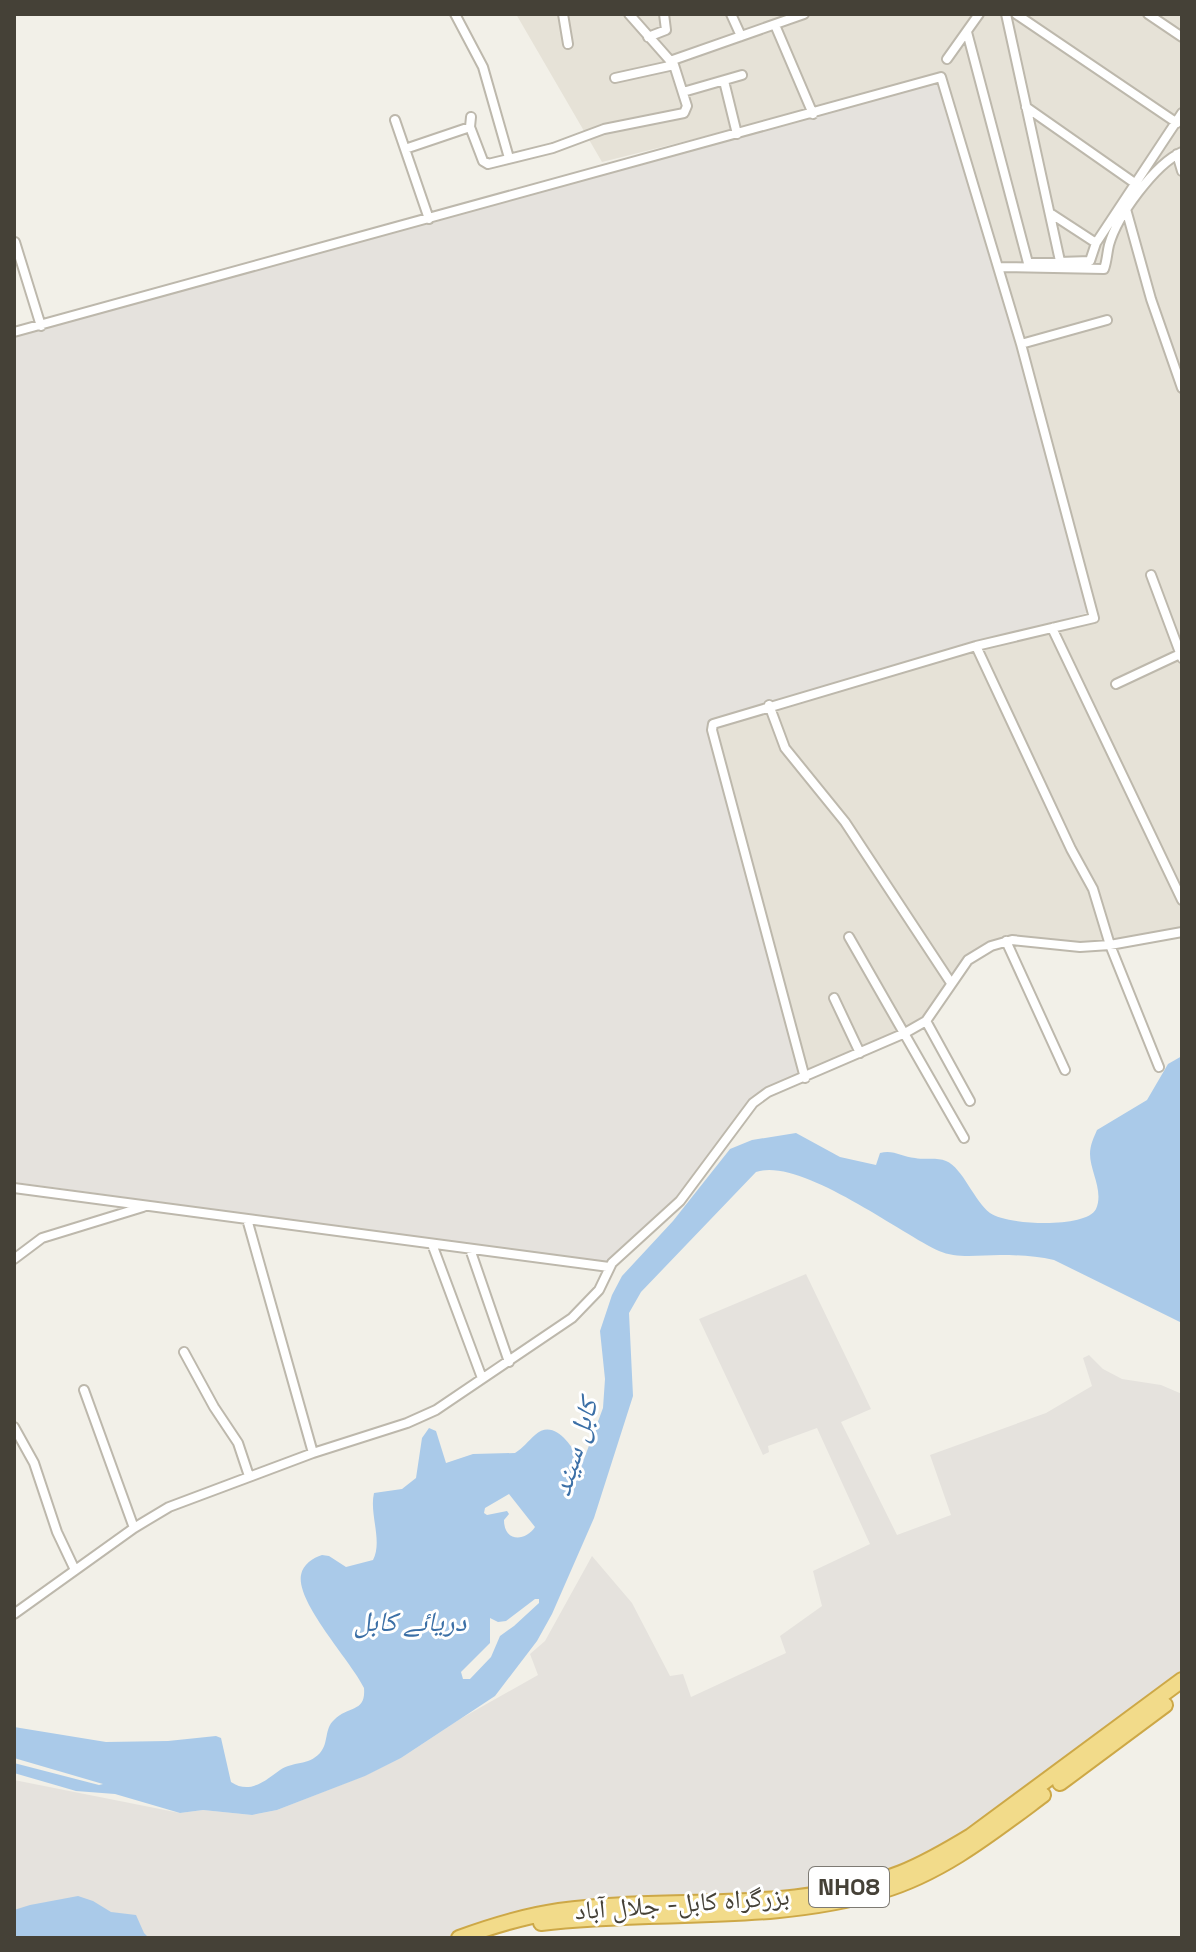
<svg xmlns="http://www.w3.org/2000/svg" width="1196" height="1952" font-family="'Space Grotesk','Noto Naskh Arabic',sans-serif">
	<style>
		.residential { fill: #e6e2d7 }
		.industrial { fill: #e5e2dd }
		.water { fill: #aacae9; fill-rule: evenodd }
		.lines { fill: none; stroke-linecap: round; stroke-linejoin: round }
		.minor-casing { stroke: #bdb8ac; stroke-width: 12 }
		.trunk-casing { stroke: #cda847; stroke-width: 18 }
		.minor { stroke: #fff; stroke-width: 8 }
		.trunk { stroke: #f2db8a; stroke-width: 14 }
		.labels { text-anchor: middle; stroke-width: 6; stroke-linejoin: round; paint-order: stroke }
		.shield { fill: #fff; stroke: #7d7a73; stroke-width: 2 }
		.shield-label { font-size: 24px; font-weight: bold; fill: #454137 }
		.street-label { font-size: 26px; fill: #454137; stroke: #fff }
		.water-label { font-size: 28px; font-style: italic; fill: #3b6fa6; stroke: #fff }
	</style>
	<rect width="100%" height="100%" fill="#f2f0e8"/>
	<!-- residential -->
	<path class="residential" d="M516,14H1182V932L1110,945L1012,940L968,960L926,1021L805,1078L711,727L976,646L1091,620L941,77L602,162Z"/>
	<!-- industrial -->
	<path class="industrial" d="M943,73L1093,611L713,724L805,1078L753,1103L680,1201L612,1263L14,1182V327Z
		M806,1274L871,1409L841,1422L897,1535L951,1515L930,1455L1046,1413L1092,1386L1083,1358L1089,1355L1103,1369L1122,1379L1161,1385L1182,1394V1680L937,1857L829,1892L610,1907L459,1938H14V1780L180,1813L203,1810L252,1815L277,1810L364,1776L401,1758L460,1719L538,1675L530,1654L545,1641L592,1556L632,1603L670,1676L683,1674L691,1697L786,1653L780,1636L822,1606L813,1571L870,1544L817,1428L768,1446L769,1452L763,1455L699,1319Z"/>
	<!-- water -->
	<path class="water" d="M1182,1056V1323L1054,1260C1036,1256 1018,1255 1000,1255C980,1255 957,1259 939,1251C898,1232 800,1157 756,1172L641,1292L629,1313L633,1396L594,1518L552,1614L537,1641L495,1696L401,1758L365,1776L277,1810L252,1815L203,1810L180,1813L115,1794L76,1791L14,1773V1763L99,1785L103,1784L14,1758V1727L106,1742L168,1741L216,1736L221,1738L231,1782C250,1795 266,1780 280,1770C293,1761 308,1766 320,1753C329,1743 324,1729 334,1720C349,1705 366,1713 364,1688C352,1662 296,1603 301,1575C303,1564 313,1558 322,1555L329,1556L346,1567L373,1560C383,1541 369,1514 374,1493L402,1489L416,1478L422,1438L429,1428L436,1431L446,1463L473,1454L515,1453C523,1448 528,1441 535,1435C553,1418 571,1444 579,1459H584L603,1408L605,1379L600,1331L612,1295L622,1276L673,1221L730,1149L752,1140L796,1133L840,1157L876,1165L880,1153C893,1149 902,1157 915,1158C925,1160 937,1157 946,1161C963,1168 974,1201 990,1213C1006,1225 1086,1229 1096,1209C1104,1191 1090,1171 1090,1154C1090,1145 1094,1137 1097,1130L1147,1100L1168,1064ZM509,1494L535,1527C525,1542 504,1542 504,1520L509,1514L507,1511L487,1515L484,1513L485,1508ZM535,1599H539V1603L514,1626L500,1636L491,1657L470,1679H463L461,1672L490,1643V1618L498,1622L506,1621Z
		M78,1896L93,1901L111,1912L136,1915L144,1933L149,1938H14V1910L30,1905Z"/>
	<g class="lines">
		<!-- minor casing -->
		<g class="minor-casing">
			<path id="minor" d="M455,14L483,67L509,158
				M563,14L568,44
				M731,14L741,36
				M1006,14L1060,261
				M1016,14L1177,123
				M1148,14L1182,37
				M775,25L813,114
				M967,32L1028,263L1090,261L1096,243L1182,113
				M648,37L666,30L664,14
				M947,59L979,14
				M670,61L804,14
				M615,78L674,65
				M724,81L737,134
				M683,92L742,75
				M1026,107L1136,184
				M471,117L470,127L483,161L488,164L553,148L604,129L684,113L687,106L674,65L629,14
				M395,120L429,219
				M405,149L470,127
				M1177,154L1182,171
				M1126,209L1151,299L1182,388
				M1050,213L1096,243
				M15,242L41,326
				M999,267L1104,269C1107,261 1107,253 1109,245C1117,216 1155,164 1182,152
				M14,332L941,77L1021,344L1094,618L976,646L713,724L712,730L805,1078
				M1021,344L1107,320
				M1151,575L1182,658
				M1052,628L1182,900
				M976,646L1071,849L1093,889L1110,945L1159,1067
				M1116,684L1180,654
				M769,705L785,748L845,822L951,983
				M849,937L964,1138
				M1006,941L1065,1070
				M834,998L860,1053
				M926,1021L970,1101
				M14,1188L609,1267
				M247,1219L313,1453
				M432,1244L482,1378
				M470,1249L509,1362
				M14,1259L42,1238L143,1207
				M184,1352L214,1407L238,1443L249,1476
				M84,1390L134,1528
				M14,1427L34,1463L57,1532L75,1570
				M14,1614L134,1528L169,1507L313,1453L407,1423L436,1410L572,1318L599,1290L612,1263L680,1201L753,1103L768,1092L905,1033L926,1021L968,960L991,946L1012,940L1080,947L1110,945L1182,932"/>
		</g>
		<!-- trunk casing -->
		<g class="trunk-casing">
			<path id="trunk" d="M1060,1783L1165,1705
				M541,1923C653,1909 772,1924 881,1891C942,1873 992,1833 1043,1795
				M459,1938C492,1926 524,1916 559,1911C671,1895 793,1915 901,1873C926,1863 948,1850 971,1836L1182,1680"/>
		</g>
		<!-- minor -->
		<use href="#minor" class="minor"/>
		<!-- trunk -->
		<use href="#trunk" class="trunk"/>
	</g>
	<g class="labels">
		<!-- shield labels -->
		<rect class="shield" x="809" y="1867" width="80" height="40" rx="6"/>
		<g class="shield-label">
			<text x="849" y="1895">NH08</text>
		</g>
		<!-- street labels -->
		<g class="street-label">
			<text transform="translate(682 1903) rotate(-4)" y="9">بزرگراه کابل- جلال آباد</text>
		</g>
		<!-- water labels -->
		<g class="water-label">
			<text transform="translate(574 1447) rotate(-73)" y="10">کابل سيند</text>
			<text x="410" y="1631">دریائے کابل</text>
		</g>
	</g>
	<!-- border -->
	<rect width="1196" height="1952" fill="none" stroke="#454137" stroke-width="32"/>
</svg>
